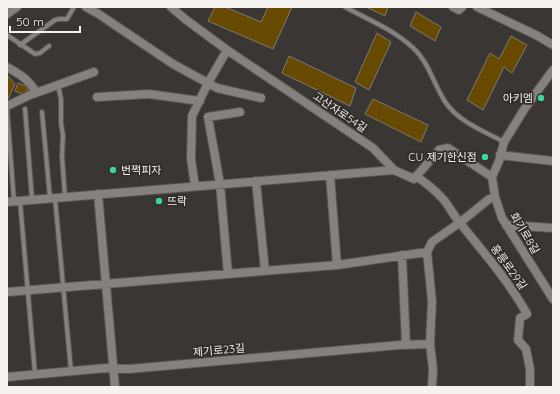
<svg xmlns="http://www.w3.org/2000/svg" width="560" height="394" font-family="Quicksand,'Noto Sans KR',sans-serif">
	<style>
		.building { fill: #674900; stroke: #7d7a75 }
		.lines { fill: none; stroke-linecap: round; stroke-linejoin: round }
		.service-casing { stroke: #585552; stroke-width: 6 }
		.minor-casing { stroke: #585552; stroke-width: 10 }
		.service { stroke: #85817d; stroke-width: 4 }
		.minor { stroke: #85817d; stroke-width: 8 }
		.poi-dot { fill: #3cd4a4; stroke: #302c29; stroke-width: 1.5 }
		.labels { text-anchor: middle; stroke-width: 3.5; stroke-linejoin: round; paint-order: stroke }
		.poi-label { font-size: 11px; fill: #f5f2f0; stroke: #302c29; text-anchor: end }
		.street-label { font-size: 11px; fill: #f5f2f0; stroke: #302c29 }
	</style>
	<rect width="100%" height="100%" fill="#3a3633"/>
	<!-- building -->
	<path class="building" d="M215,7H225L261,22L268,7H292L273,49L208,21Z
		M366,7H388L385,16Z
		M416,12L441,27L435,41L410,26Z
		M377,33L391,42L369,90L355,82Z
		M511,36L527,45L512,73L504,67L483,110L467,100L490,53L499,59Z
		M289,56L356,88L350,106L282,73Z
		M7,75L15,84L7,101Z
		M18,83L28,87L26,93L23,94L15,91Z
		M373,99L428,125L421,142L365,114Z"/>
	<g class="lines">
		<!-- service casing -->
		<g class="service-casing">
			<path id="service" d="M345,7C367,19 392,29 411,46C429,61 433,84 446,103C459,122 484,131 504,142
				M7,35L35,54L40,53L49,46
				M20,45L55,20L59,19H67L74,7
				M58,85L61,99V123L63,135L62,156L65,197
				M7,109L14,201
				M25,109L32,199
				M42,112L50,198
				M55,198L71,371
				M20,201L35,374"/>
		</g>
		<!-- minor casing -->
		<g class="minor-casing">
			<path id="minor" d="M86,7L97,13L173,64L217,88L261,98
				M171,7L185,19L227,50L373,148L394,170L414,179L439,150L448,148L492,177
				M453,7L459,10L462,7
				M477,7L536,35L553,45
				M7,14L17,7
				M7,67C21,75 28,79 36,92
				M553,70L525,108L504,142L499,161L492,177L495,197L502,218L553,299
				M97,97L149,94L200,101
				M7,106L30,95L94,72
				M500,155L553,161
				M330,175L337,265
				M416,176C426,183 434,189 442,198C449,205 453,215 460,223C484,253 508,280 527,314L520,318L518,340L526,349L530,369V387
				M256,181L265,271
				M195,186L191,159L192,116L208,83L227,50
				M98,194L115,387
				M7,202L394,170
				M506,225L553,228
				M427,252L432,301L430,344L433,369L432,387
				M427,252L432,242L462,221L489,199L495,197
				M402,255L406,345
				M228,274L220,184L208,117L240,112
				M7,292L337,265L427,252
				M7,377L106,368L129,369L400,345L430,344"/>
		</g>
		<!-- service -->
		<use href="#service" class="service"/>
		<!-- minor -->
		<use href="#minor" class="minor"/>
	</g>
	<!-- markers -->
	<g class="poi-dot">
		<circle cx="541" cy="98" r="4"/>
		<circle cx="485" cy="157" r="4"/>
		<circle cx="113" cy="170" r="4"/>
		<circle cx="159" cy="201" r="4"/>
	</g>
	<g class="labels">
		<!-- poi labels -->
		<g class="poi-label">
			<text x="533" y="102">아키엠</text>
			<text x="477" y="161">CU 제기한신점</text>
			<text x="121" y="174" text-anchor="start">번쩍피자</text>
			<text x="167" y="205" text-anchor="start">뜨락</text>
		</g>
		<!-- street labels -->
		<g class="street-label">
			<text transform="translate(340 112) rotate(34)" y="4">고산자로54길</text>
			<text transform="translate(525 233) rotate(59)" y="4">회기로8길</text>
			<text transform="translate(509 267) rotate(54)" y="4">홍릉로29길</text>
			<text transform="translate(219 350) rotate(-5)" y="4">제기로23길</text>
		</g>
	</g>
	<!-- border -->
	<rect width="560" height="394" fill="none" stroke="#f5f2f0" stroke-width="16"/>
	<!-- scale -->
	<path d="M10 26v6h70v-6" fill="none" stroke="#f5f2f0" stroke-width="2"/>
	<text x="16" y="26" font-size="12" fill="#f5f2f0" stroke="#302c29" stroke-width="3" paint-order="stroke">50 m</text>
</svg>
